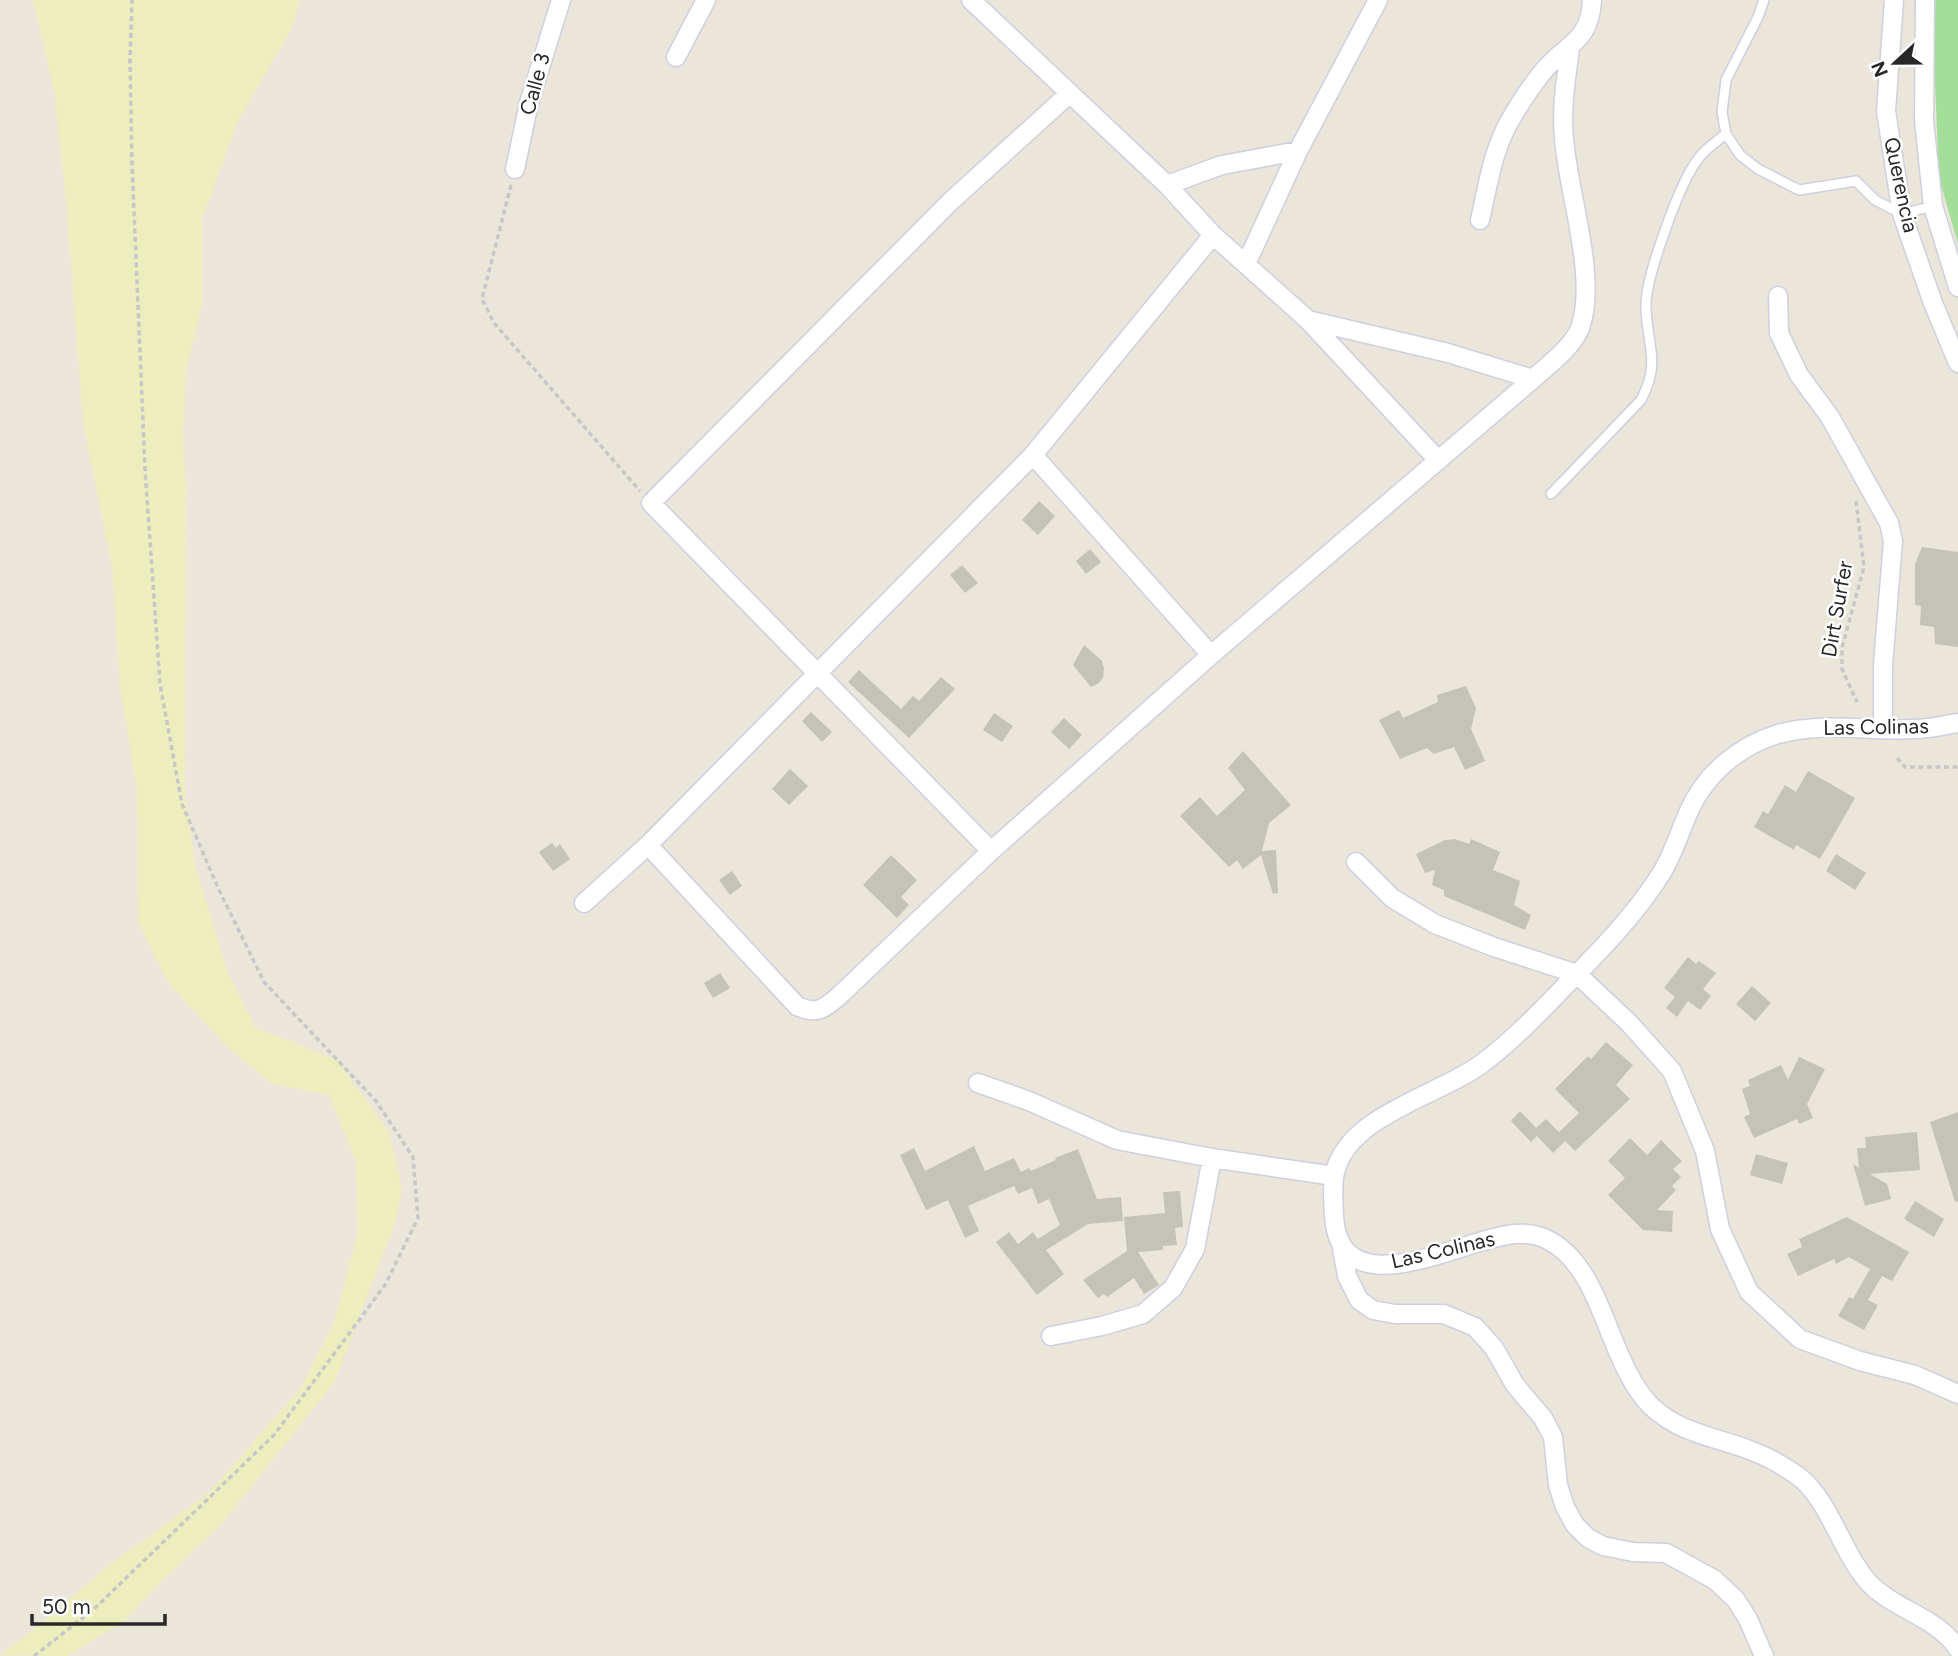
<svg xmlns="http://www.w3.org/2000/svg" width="1958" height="1656" font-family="Figtree,sans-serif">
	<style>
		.green { fill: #a3df98 }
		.sand { fill: #edeebd }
		.building { fill: #c5c2b9 }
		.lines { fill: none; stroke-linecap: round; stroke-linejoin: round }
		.service-casing { stroke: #cfcfe0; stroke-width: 12 }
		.minor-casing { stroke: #cfcfe0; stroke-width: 21 }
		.path { stroke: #c7c7c7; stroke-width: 3.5; stroke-dasharray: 5 3.5; stroke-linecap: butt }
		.service { stroke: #fff; stroke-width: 9 }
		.minor { stroke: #fff; stroke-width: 18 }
		.labels { text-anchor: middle; stroke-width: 5; stroke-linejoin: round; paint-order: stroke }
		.street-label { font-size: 21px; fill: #282828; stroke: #fff }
	</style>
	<rect width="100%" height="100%" fill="#eae6da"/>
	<!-- green -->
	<path class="green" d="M1934,0H1958V244L1939,178L1932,13Z"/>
	<!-- sand -->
	<path class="sand" d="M33,0H300L293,26L238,121L202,219V306L186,372L183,439L186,487L185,794L195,865L228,973L256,1028L336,1059L389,1132L402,1189L395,1223L335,1381L225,1520L161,1582L122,1623L67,1656L0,1655L31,1632L112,1563L209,1493L300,1389L334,1323L358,1231L356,1162L329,1095L272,1084L227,1046L168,983L138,922L137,791L120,685L112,566L83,423L67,212L55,96Z"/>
	<!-- building -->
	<path class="building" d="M1039,501L1055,516L1038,535L1022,520Z
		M1922,547L1958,552V647L1935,644L1934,627L1920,625L1921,606L1915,605V564Z
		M1090,549L1101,562L1086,574L1076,561Z
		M962,565L978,583L965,593L950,575Z
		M1084,645L1102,661L1104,669L1103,678L1099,683L1091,687L1073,665Z
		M859,670L901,709L913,696L919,701L941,677L955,689L909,738L848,682Z
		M1466,686L1476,708L1471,729L1485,761L1465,770L1454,747L1434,754L1427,748L1400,759L1379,720L1399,710L1403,718L1438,702L1437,695Z
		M811,712L832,732L822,742L802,721Z
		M994,713L1013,726L1002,742L983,730Z
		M1064,718L1082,735L1069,749L1051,732Z
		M1243,751L1291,805L1269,823L1262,851L1276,850L1278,893L1273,894L1261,855L1243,869L1237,860L1229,867L1180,816L1200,797L1217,816L1245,790L1228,768Z
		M790,769L808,786L789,805L772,789Z
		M1808,771L1855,798L1820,859L1796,845L1794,850L1754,827L1763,811L1768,814L1785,785L1796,792Z
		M1455,839L1469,844L1471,839L1500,852L1493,870L1520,881L1514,905L1531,915L1525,930L1444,896V890L1432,885L1435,870L1425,873L1416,854L1445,840Z
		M552,843L556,848L560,844L570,859L553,871L539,852Z
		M1836,854L1866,873L1855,890L1826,871Z
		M891,855L917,880L901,897L909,905L897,918L863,885Z
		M732,871L742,886L730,895L719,880Z
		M1688,957L1696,964L1699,961L1716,973L1703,989L1711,996L1700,1010L1688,1001L1677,1017L1666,1008L1675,997L1664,988Z
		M720,973L730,988L713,998L704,983Z
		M1752,986L1771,1003L1755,1021L1736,1004Z
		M1606,1042L1633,1065L1616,1085L1630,1099L1575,1151L1565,1141L1553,1153L1537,1136L1531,1142L1511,1121L1520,1111L1536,1128L1546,1119L1559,1132L1579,1113L1555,1089L1588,1056L1591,1059Z
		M1799,1057L1825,1069L1807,1104L1813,1118L1799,1124L1797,1119L1754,1138L1744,1117L1750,1114L1742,1089L1750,1086L1748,1080L1781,1065L1788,1080Z
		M1958,1112V1201L1955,1202L1930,1122Z
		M1917,1132L1920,1170L1870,1174L1887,1184L1891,1199L1865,1206L1853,1164L1859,1168L1857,1148H1866L1865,1137Z
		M1630,1138L1647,1155L1661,1140L1682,1161L1673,1169L1681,1177L1672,1186L1676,1190L1657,1210L1673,1211L1672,1232L1643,1230L1608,1195L1625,1178L1608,1161Z
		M974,1146L985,1171L1014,1158L1021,1172L1029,1168L1031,1171L1056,1160L1055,1158L1078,1149L1097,1199L1121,1197L1123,1221L1088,1224L1046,1250L1064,1274L1037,1295L996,1242L1009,1232L1018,1244L1033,1232L1038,1239L1060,1225L1049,1199L1038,1204L1032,1188L1018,1194L1014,1186L968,1206L979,1231L965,1238L948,1200L926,1210L900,1155L914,1148L925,1171Z
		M1756,1154L1788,1163L1782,1184L1750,1175Z
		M1180,1191L1183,1227L1175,1228L1177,1245L1163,1246V1250L1138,1252L1159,1285L1144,1294L1134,1278L1107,1297L1104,1294L1098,1298L1083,1280L1127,1251L1124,1217L1165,1213L1163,1192Z
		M1915,1201L1944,1219L1934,1237L1904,1219Z
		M1847,1217L1909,1252L1892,1281L1882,1276L1868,1300L1878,1305L1864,1330L1838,1316L1849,1297L1853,1299L1870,1269L1849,1257L1836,1264L1834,1259L1798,1276L1787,1254L1802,1247L1799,1239Z"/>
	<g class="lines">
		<!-- service casing -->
		<g class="service-casing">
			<path id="service" d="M1764,0L1758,17L1726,80L1722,112L1726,134L1740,155L1758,169L1799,190L1856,181L1875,200L1902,214L1933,206
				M1551,494L1641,400C1662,360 1646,345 1646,305C1646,276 1680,182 1698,159C1706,148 1716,142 1726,134"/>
		</g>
		<!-- minor casing -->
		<g class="minor-casing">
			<path id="minor" d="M971,0L1167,185L1213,235L1308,320L1438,460
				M1894,0L1886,111L1902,214L1933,303L1958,363
				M1925,0L1924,120L1933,206L1958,287
				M676,57L706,0
				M515,169L529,103L561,0
				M1167,185L1222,165L1298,151L1378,0
				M1480,220C1488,185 1493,148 1512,117C1522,100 1533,83 1546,68C1570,42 1590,40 1592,0
				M1246,264L1298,151
				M1778,296L1779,333L1799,375L1830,417L1889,523L1893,541L1883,665V729
				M1308,320L1448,353L1533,379
				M1033,455L1211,655
				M1958,723C1944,725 1930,729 1915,729C1869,732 1824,721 1778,734C1739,746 1706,773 1689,811C1680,831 1673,855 1661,874C1635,915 1600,951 1566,985C1540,1012 1514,1039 1484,1062C1442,1095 1349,1114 1335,1172C1332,1186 1333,1200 1334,1215C1339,1312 1464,1238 1514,1234C1526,1233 1537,1234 1548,1240C1604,1268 1607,1362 1651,1406C1680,1434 1717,1437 1752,1451C1768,1457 1784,1466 1798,1476C1829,1499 1842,1553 1869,1583C1895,1610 1937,1617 1958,1649
				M648,845L797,1006C817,1015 824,1009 839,996L991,851L1211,655L1533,379C1548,365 1572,348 1580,328C1598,278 1568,193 1564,139C1561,108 1566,79 1570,48
				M991,851L651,503L951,201L1069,94
				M1356,862L1392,898L1435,924L1494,947L1577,974L1629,1023L1672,1071L1705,1151L1720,1229L1749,1292L1800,1339L1860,1361L1915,1375L1958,1394
				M584,903L648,845L1033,455L1213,235
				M978,1083L1029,1101L1117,1140L1212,1158L1334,1176
				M1342,1249L1347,1276L1359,1300L1373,1310L1395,1314H1444L1475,1327L1494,1348L1515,1385L1543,1418L1553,1437L1558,1485L1565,1507L1575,1525L1588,1538L1603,1546L1633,1552L1666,1553L1715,1580L1736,1600L1748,1619L1764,1656
				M1051,1336L1102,1326L1143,1314L1173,1288L1195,1249L1212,1158"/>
		</g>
		<!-- path -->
		<path class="path" d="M511,185L482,299L494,323L640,491
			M1856,501L1864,567L1842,648V669L1857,702
			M1897,758L1905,767H1958
			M34,1656L94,1609L274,1435L385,1285L418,1218L413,1157L376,1101L264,982L219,890L182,804L160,684L145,469L132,164L130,60L132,0"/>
		<!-- service -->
		<use href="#service" class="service"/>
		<!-- minor -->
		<use href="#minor" class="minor"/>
	</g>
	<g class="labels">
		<!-- street labels -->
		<g class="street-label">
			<text transform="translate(535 84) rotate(-75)" y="7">Calle 3</text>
			<text transform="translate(1901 185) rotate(78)" y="7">Querencia</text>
			<text transform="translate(1837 609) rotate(-80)" y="7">Dirt Surfer</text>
			<text transform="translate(1876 727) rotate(-1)" y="7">Las Colinas</text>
			<text transform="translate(1443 1250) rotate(-13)" y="7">Las Colinas</text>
		</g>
	</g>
	<!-- north arrow -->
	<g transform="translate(1895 63) rotate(248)" stroke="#ffffff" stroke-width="5" paint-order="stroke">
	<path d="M0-5L12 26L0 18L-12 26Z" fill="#282828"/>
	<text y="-10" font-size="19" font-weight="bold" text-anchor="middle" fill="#282828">N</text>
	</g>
	<!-- scale -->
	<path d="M32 1614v10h133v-10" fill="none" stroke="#282828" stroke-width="3.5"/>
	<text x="42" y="1614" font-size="21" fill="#282828" stroke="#ffffff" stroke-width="5" paint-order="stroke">50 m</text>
</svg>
